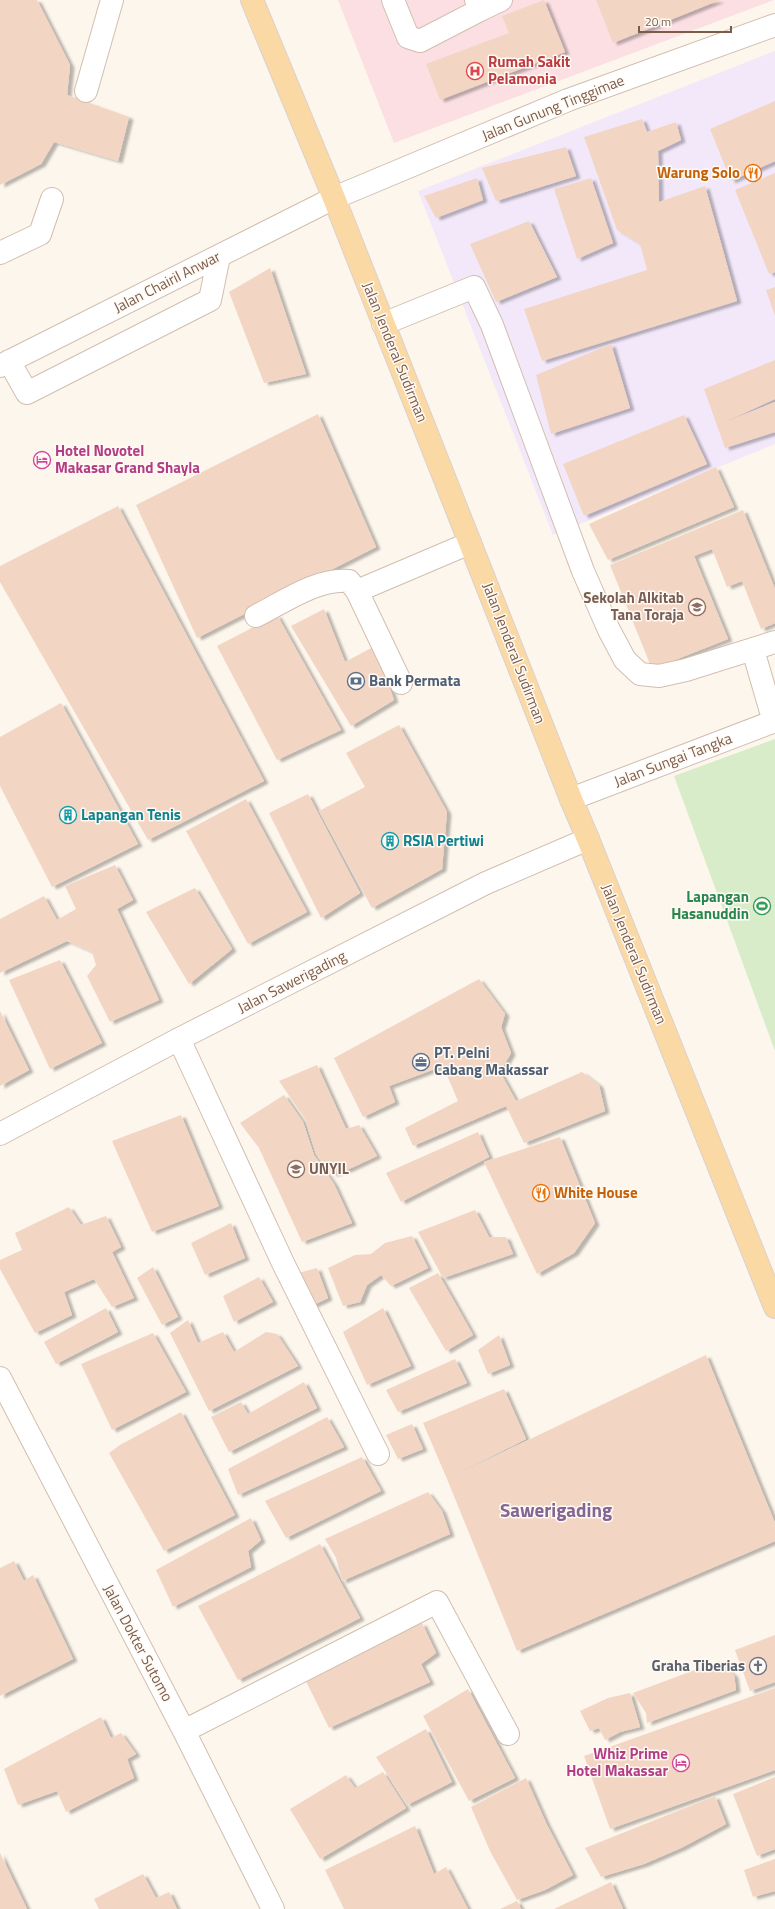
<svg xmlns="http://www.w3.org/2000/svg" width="775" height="1909" font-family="'Titillium Web',sans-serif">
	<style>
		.education { fill: #f3e8fa }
		.medical { fill: #fbdfe3 }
		.green { fill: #d8ecc9 }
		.building { fill: #f3d5c3; filter: url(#shadow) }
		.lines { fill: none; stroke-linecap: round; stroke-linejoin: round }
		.minor-casing { stroke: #d1beb0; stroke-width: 24 }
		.major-casing { stroke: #dad1cd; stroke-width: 24 }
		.minor { stroke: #fff; stroke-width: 22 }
		.major { stroke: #fbd9a5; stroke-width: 22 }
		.labels { text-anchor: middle; stroke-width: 3; stroke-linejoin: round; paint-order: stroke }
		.health-label { font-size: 15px; font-weight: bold; fill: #be3a42; stroke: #fffaf3; text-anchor: start }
		.street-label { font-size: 15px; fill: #7a5c4d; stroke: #fffaf3 }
		.food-label { font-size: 15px; font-weight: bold; fill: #c56008; stroke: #fffaf3; text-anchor: end }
		.hotel-label { font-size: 15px; font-weight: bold; fill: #b23c85; stroke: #fffaf3; text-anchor: start }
		.education-label { font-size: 15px; font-weight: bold; fill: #785e54; stroke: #fffaf3; text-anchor: end }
		.service-label { font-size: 15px; font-weight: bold; fill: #4e5e75; stroke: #fffaf3; text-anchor: start }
		.culture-label { font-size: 15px; font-weight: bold; fill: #0d838f; stroke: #fffaf3; text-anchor: start }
		.leisure-label { font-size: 15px; font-weight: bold; fill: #27864d; stroke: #fffaf3; text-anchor: end }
		.worship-label { font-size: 15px; font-weight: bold; fill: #5b616d; stroke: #fffaf3; text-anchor: end }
		.district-label { font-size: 19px; font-weight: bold; fill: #846695; stroke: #fffaf3 }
	</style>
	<defs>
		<filter id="shadow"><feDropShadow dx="4.5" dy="2.5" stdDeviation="1" flood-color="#0004"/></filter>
	</defs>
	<rect width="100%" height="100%" fill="#fdf6ec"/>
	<!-- education -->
	<path class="education" d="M775,51V444L553,535L418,191Z"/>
	<!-- medical -->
	<path class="medical" d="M338,0H774L394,143Z"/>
	<!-- green -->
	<path class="green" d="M775,739V1051L674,776Z"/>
	<!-- building -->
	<path class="building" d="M0,0H37L70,65L67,95L129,117L118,161L54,142L41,164L0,185Z
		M544,0L565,52L440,100L426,64L509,33L502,16Z
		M596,0H720L613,43Z
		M775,101V161L731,181L710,129Z
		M642,119L647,132L676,122L681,140L658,151L659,202L705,186L737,301L542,361L524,309L647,270L640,244L617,230L584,137Z
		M566,147L576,176L496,201L482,168Z
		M775,173V272L769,274L735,190Z
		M477,178L483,200L436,218L424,196Z
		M591,178L613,243L577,259L554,189Z
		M529,221L557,277L496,302L470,244Z
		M270,268L306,374L264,383L229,292Z
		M775,287V316L766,290Z
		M611,344L630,408L551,434L536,375Z
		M775,360V399L725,422L775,402V432L725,448L704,389Z
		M318,414L376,547L197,638L136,505Z
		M684,415L707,464L584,516L563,464Z
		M716,467L734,507L608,560L589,524Z
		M118,506L264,781L148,840L0,582V566Z
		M743,510L775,589V623L761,629L742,581L727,587L712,549L694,556L728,639L652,669L610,565Z
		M324,609L345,662L375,646L394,700L351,726L291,626Z
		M277,615L341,730L277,760L217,646Z
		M61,703L138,844L52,887L0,786V737Z
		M399,725L447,812L442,869L372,908L319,811L365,787L346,753Z
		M308,794L360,893L321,918L269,813Z
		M246,799L307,912L248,944L186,831Z
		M115,865L133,900L117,909L159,1000L110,1022L87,976L96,965L92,952L67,941L0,973V919L44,896L57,920L76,909L65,886Z
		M195,888L232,949L189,984L146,912Z
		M60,960L102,1043L50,1069L9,980Z
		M479,979L505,1014L501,1027L511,1053L500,1072L516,1101L582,1072L599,1085L605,1111L524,1143L506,1106L413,1146L405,1128L458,1101L443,1066L389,1086L395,1102L363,1117L334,1058Z
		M0,1011L29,1070L0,1086Z
		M317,1065L346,1129L359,1125L377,1156L349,1169L333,1174L316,1154L305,1119L279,1081Z
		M284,1095L303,1122L314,1155L334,1184L352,1223L302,1242L259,1148L240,1123Z
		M181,1115L219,1206L152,1232L112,1141Z
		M478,1132L489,1157L401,1202L386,1173Z
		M560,1137L595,1223L574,1253L537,1274L484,1162Z
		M69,1207L81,1225L106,1216L121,1247L112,1252L134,1298L112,1307L94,1279L64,1292L72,1315L35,1333L0,1269V1260L22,1250L15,1233Z
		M475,1210L489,1237H506L513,1254L443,1278L418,1232Z
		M231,1223L245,1258L205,1275L191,1243Z
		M412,1236L428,1268L391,1286L381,1275L367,1285L360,1302L343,1306L328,1268L355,1255L371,1254L385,1243Z
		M153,1267L178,1317L162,1325L137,1278Z
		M317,1268L328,1298L309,1307L294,1274Z
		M438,1273L473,1335L446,1351L409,1288Z
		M259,1277L273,1302L234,1322L223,1296Z
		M106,1308L118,1332L56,1364L44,1342Z
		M383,1308L411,1366L367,1385L343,1332Z
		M188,1320L198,1343L223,1332L234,1352L266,1332L277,1334L298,1366L209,1411L170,1333Z
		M153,1333L186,1392L112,1430L81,1364Z
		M499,1335L510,1365L488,1374L478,1350Z
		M706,1355L775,1523V1541L517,1651L447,1479Z
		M455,1359L467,1383L398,1412L386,1390Z
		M304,1382L317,1408L229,1452L211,1417L241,1402L248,1414Z
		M504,1389L526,1439L447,1479L423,1423Z
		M181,1412L235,1515L164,1551L109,1453L120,1445Z
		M327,1417L344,1447L238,1495L228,1469Z
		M412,1424L423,1449L398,1459L386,1435Z
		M362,1457L381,1491L286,1538L265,1501Z
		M428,1492L442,1511L450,1534L342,1581L336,1558L325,1539Z
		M251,1518L261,1540L248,1551L251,1567L173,1607L156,1570Z
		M320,1544L360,1618L238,1680L198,1606Z
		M14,1561L24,1581L33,1575L73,1659L0,1696V1568Z
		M422,1623L436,1653L421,1664L430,1682L329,1728L303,1675Z
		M775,1635V1682L750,1691L735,1650Z
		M719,1661L734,1675L736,1690L647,1723L646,1713L633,1693Z
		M775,1688V1770L610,1829L584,1756Z
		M468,1689L515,1778L469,1801L423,1716Z
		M630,1693L640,1727L620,1732L605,1740L599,1728L590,1731L580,1711L608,1698Z
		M101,1717L111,1738L121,1733L136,1754L127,1759L134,1778L66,1812L57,1791L18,1805L4,1769Z
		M426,1729L452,1782L407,1805L376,1757Z
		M383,1772L406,1808L320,1859L290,1809L346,1775L355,1788Z
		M775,1777V1849L757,1856L733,1794Z
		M526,1778L546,1823L573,1875L545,1890L517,1900L490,1851L471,1807Z
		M715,1796L726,1824L681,1848L644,1864L601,1877L585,1848Z
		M415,1826L434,1874L446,1867L468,1909H344L325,1870Z
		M0,1853L27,1909H0Z
		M775,1859V1891L753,1897L744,1870Z
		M143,1874L156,1898L169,1892L177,1909H99L94,1899Z
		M611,1882L623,1909H554Z
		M517,1901L521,1909H500Z"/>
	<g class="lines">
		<!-- minor casing -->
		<g class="minor-casing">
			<path id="minor" d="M393,0L408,37L420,41L480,10
				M476,0L480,10L501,0
				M86,91L112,0
				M0,253L40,234L52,199
				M383,324L474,287L492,325L583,571L609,630L625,660L640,674L659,676L686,670L775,642
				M9,361L27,393L210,300L219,256
				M0,366L334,198L568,100L775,25
				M256,616C284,602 317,578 349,581L357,591
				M753,650L774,722
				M401,683L357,591L470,543
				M571,799L775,721
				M179,1039L283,1263L378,1454
				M0,1134L179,1039L486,883L588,839
				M0,1378L184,1731L273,1909
				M184,1731L437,1602L508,1734"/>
		</g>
		<!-- major casing -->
		<g class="major-casing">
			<path id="major" d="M252,0L334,198L571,799L588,839L775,1307"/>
		</g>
		<!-- minor -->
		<use href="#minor" class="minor"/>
		<!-- major -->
		<use href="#major" class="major"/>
	</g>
	<!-- icons -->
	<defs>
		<g id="hospital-ring" transform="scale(0.9)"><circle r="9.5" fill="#fffaf3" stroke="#e0444e" stroke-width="1.5"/><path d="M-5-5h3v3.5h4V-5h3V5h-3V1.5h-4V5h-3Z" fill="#e0444e"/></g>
		<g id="restaurant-ring" transform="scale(0.9)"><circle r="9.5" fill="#fffaf3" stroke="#e8710a" stroke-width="1.5"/><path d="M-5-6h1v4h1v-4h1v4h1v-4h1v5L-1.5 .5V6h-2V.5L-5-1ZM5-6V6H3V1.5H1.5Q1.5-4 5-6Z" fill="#e8710a"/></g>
		<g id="hotel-ring" transform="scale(0.9)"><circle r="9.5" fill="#fffaf3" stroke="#d1479c" stroke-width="1.5"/><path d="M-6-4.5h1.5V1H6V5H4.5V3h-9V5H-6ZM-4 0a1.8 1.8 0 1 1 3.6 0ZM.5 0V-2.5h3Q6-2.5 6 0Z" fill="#d1479c"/></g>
		<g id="university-ring" transform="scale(0.9)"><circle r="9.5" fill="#fffaf3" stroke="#8d6e63" stroke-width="1.5"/><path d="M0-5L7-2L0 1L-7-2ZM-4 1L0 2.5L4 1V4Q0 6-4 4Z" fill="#8d6e63"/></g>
		<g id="bank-ring" transform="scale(0.9)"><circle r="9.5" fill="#fffaf3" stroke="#5c6f8a" stroke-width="1.5"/><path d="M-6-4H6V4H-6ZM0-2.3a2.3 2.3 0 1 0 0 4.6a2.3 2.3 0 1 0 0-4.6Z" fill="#5c6f8a"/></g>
		<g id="building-ring" transform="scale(0.9)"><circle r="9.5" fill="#fffaf3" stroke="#0f9aa8" stroke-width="1.5"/><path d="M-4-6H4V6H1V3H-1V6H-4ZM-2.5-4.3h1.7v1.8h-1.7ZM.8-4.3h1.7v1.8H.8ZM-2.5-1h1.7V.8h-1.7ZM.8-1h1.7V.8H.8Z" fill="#0f9aa8"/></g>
		<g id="stadium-ring" transform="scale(0.9)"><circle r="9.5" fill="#fffaf3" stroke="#2e9e5b" stroke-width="1.5"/><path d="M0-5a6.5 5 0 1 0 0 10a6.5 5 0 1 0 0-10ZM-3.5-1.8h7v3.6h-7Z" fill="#2e9e5b"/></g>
		<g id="office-ring" transform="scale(0.9)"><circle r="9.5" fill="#fffaf3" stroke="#5c6f8a" stroke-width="1.5"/><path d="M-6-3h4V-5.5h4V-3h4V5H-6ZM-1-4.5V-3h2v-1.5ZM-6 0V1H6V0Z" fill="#5c6f8a"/></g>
		<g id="school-ring" transform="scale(0.9)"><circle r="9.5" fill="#fffaf3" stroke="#8d6e63" stroke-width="1.5"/><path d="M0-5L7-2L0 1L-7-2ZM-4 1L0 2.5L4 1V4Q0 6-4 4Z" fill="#8d6e63"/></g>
		<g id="church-ring" transform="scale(0.9)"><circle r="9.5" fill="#fffaf3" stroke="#6b7280" stroke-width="1.5"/><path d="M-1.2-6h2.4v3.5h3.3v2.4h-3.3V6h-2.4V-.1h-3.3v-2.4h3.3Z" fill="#6b7280"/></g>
	</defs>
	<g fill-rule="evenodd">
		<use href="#hospital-ring" x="475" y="71"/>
		<use href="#restaurant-ring" x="753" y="173"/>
		<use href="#hotel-ring" x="42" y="460"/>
		<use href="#university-ring" x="697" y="607"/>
		<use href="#bank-ring" x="356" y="681"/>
		<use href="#building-ring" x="68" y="815"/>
		<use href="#building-ring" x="390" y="841"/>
		<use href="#stadium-ring" x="762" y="906"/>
		<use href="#office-ring" x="421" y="1062"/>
		<use href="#school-ring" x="296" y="1169"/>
		<use href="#restaurant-ring" x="541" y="1193"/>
		<use href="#church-ring" x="758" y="1666"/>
		<use href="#hotel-ring" x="681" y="1763"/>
	</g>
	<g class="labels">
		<!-- health labels -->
		<g class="health-label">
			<text x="488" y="67">Rumah Sakit<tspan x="488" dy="17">Pelamonia</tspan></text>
		</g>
		<!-- street labels -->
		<g class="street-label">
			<text transform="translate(553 108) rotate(-22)" y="5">Jalan Gunung Tinggimae</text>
			<text transform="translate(167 282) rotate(-27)" y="5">Jalan Chairil Anwar</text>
			<text transform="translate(395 352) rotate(68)" y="5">Jalan Jenderal Sudirman</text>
			<text transform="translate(514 653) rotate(69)" y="5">Jalan Jenderal Sudirman</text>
			<text transform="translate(673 760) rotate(-21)" y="5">Jalan Sungai Tangka</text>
			<text transform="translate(634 954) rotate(68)" y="5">Jalan Jenderal Sudirman</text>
			<text transform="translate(292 982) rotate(-27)" y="5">Jalan Sawerigading</text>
			<text transform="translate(138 1643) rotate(62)" y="5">Jalan Dokter Sutomo</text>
		</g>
		<!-- food labels -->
		<g class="food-label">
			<text x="740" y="178">Warung Solo</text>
			<text x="554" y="1198" text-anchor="start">White House</text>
		</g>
		<!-- hotel labels -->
		<g class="hotel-label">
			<text x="55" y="456">Hotel Novotel<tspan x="55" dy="17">Makasar Grand Shayla</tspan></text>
			<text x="668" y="1759" text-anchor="end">Whiz Prime<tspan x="668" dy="17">Hotel Makassar</tspan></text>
		</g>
		<!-- education labels -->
		<g class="education-label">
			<text x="684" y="603">Sekolah Alkitab<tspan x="684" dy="17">Tana Toraja</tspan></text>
			<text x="309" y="1174" text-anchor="start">UNYIL</text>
		</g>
		<!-- service labels -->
		<g class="service-label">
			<text x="369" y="686">Bank Permata</text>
			<text x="434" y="1058">PT. Pelni<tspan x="434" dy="17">Cabang Makassar</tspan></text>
		</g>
		<!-- culture labels -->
		<g class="culture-label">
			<text x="81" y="820">Lapangan Tenis</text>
			<text x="403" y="846">RSIA Pertiwi</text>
		</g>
		<!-- leisure labels -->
		<g class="leisure-label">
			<text x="749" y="902">Lapangan<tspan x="749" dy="17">Hasanuddin</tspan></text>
		</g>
		<!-- worship labels -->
		<g class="worship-label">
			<text x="745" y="1671">Graha Tiberias</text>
		</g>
		<!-- district labels -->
		<g class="district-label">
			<text x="556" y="1517">Sawerigading</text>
		</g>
	</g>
	<!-- scale -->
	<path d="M639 26v6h92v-6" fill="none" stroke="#7a5c4d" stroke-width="2"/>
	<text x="645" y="26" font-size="12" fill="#7a5c4d" stroke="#fffaf3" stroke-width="3" paint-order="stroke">20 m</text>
</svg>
